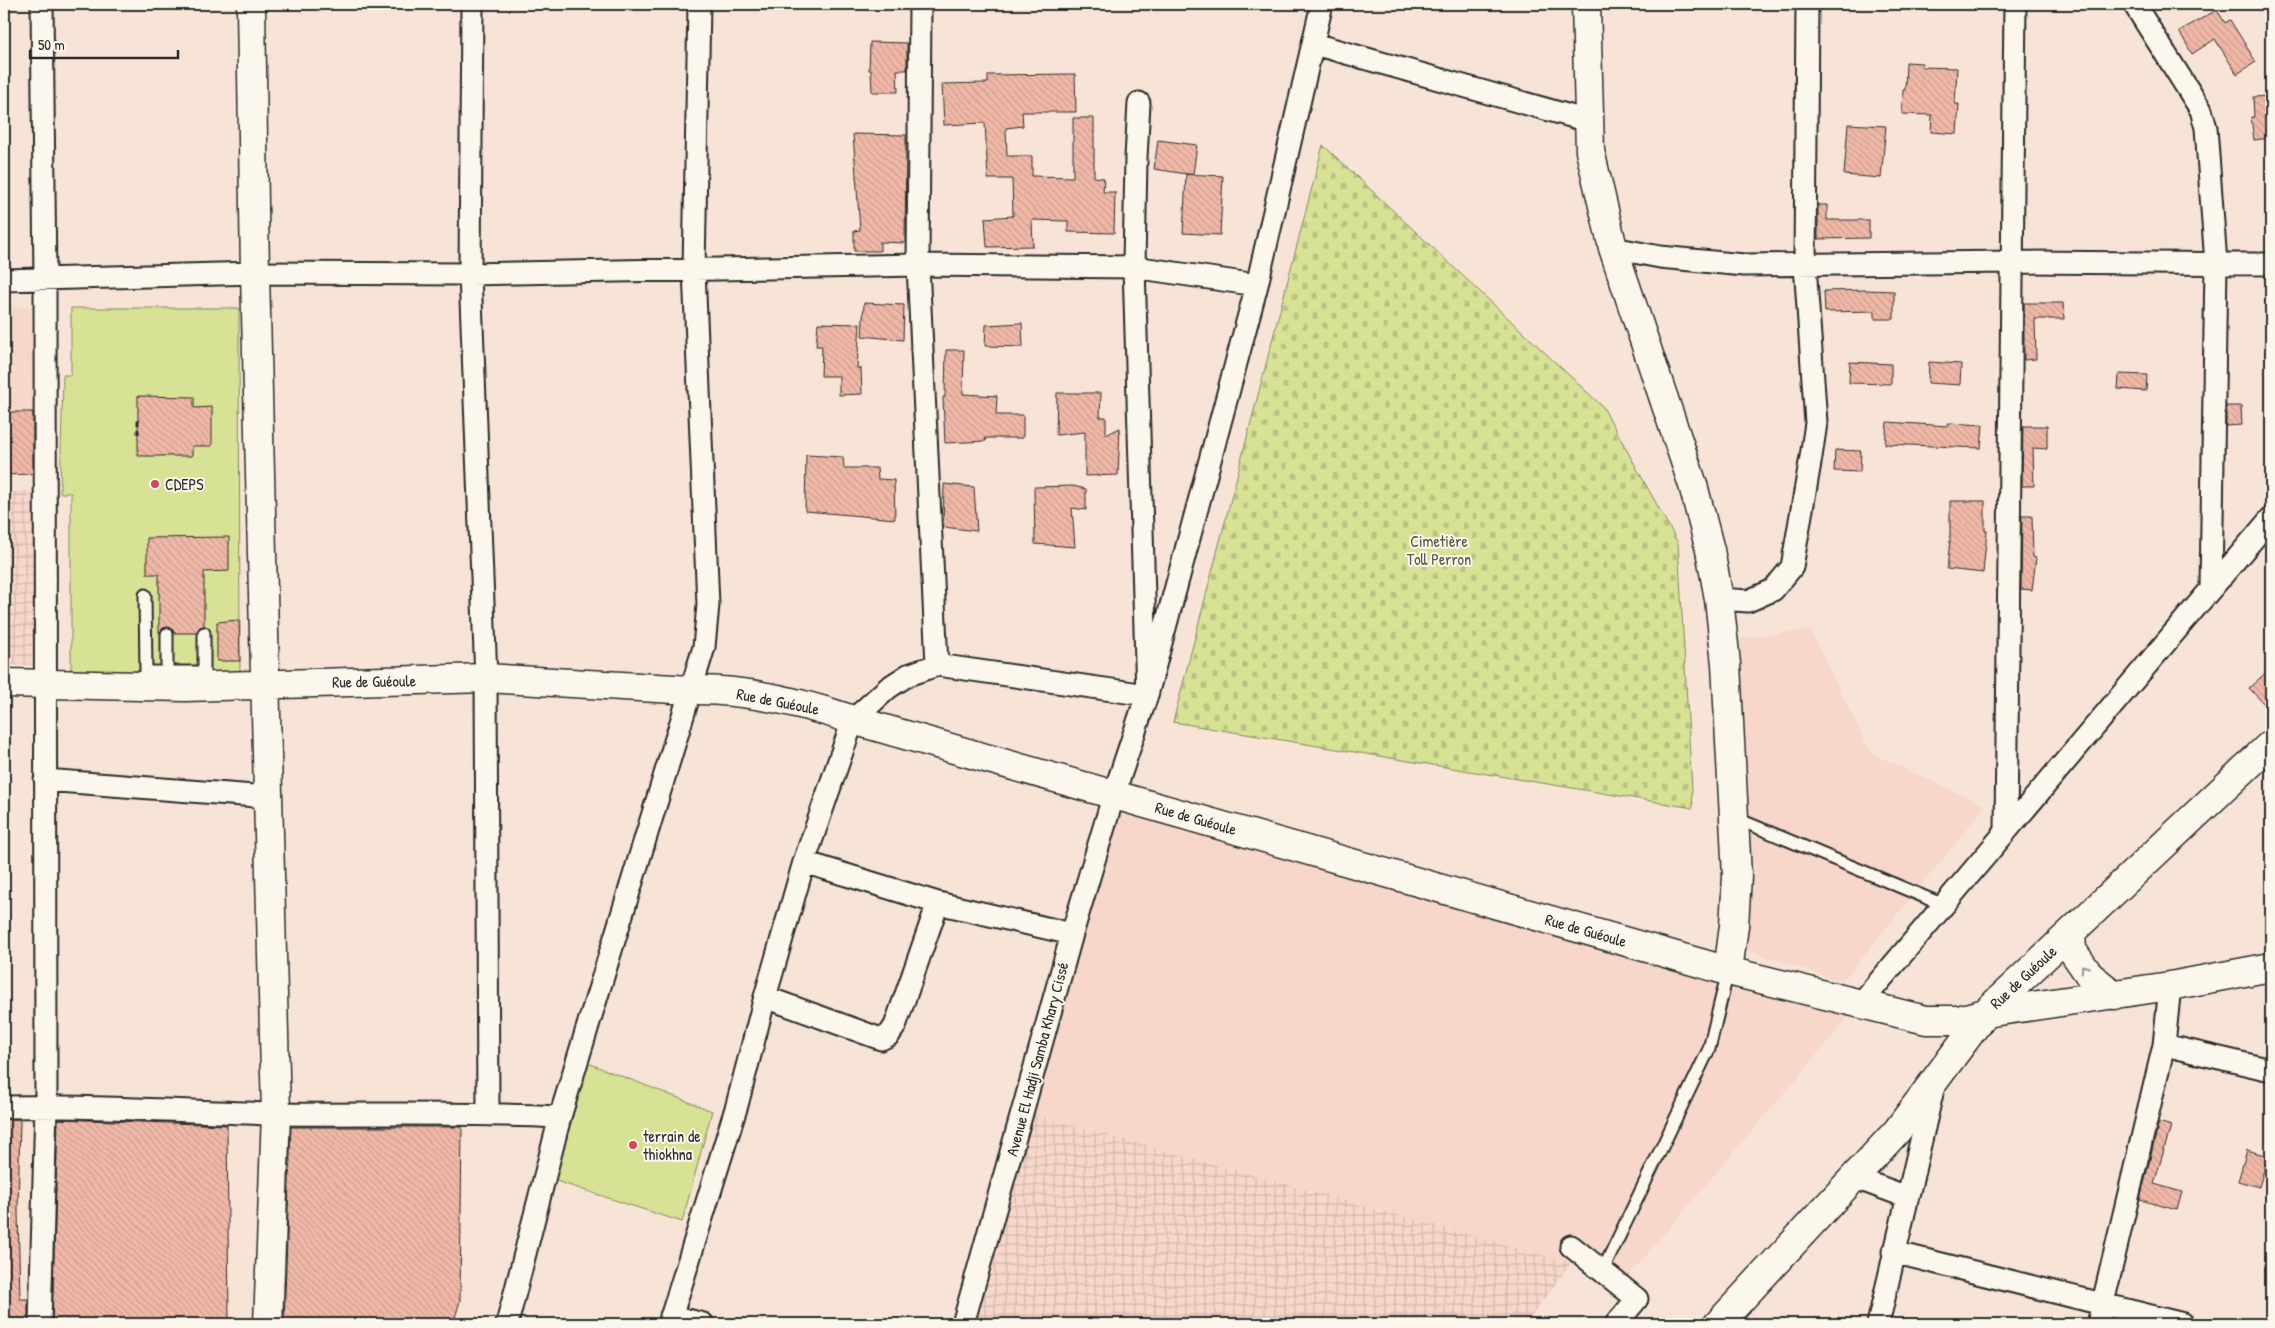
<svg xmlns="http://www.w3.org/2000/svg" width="2275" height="1328" font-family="'Patrick Hand',sans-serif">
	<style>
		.built { fill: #f6d7c9 }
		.industrial { fill: url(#industrial-grid) }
		.cemetery { fill: url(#cemetery-stones); stroke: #818660 }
		.garden { fill: #d7e295; stroke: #818660 }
		.building { fill: url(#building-back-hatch); stroke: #2b2b2b }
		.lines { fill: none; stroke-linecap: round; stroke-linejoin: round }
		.lane-casing { stroke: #2b2b2b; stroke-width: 15 }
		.street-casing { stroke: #2b2b2b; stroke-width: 25 }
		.secondary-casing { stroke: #2b2b2b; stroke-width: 31 }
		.path { stroke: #2b2b2b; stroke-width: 3; stroke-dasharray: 5 4; stroke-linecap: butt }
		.lane { stroke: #fbf7ec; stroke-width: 11 }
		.street { stroke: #fbf7ec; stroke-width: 21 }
		.secondary { stroke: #fbf7ec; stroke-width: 28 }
		.oneway { stroke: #93918c }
		.poi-dot { fill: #d1495b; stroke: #fbf7ec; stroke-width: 2 }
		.labels { text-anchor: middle; stroke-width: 4; stroke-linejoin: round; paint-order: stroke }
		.poi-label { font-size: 16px; fill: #2b2b2b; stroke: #fbf7ec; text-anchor: start }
		.park-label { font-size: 16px; fill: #565946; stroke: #fbf7ec }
		.street-label { font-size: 16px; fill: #2b2b2b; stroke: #fbf7ec }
	</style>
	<defs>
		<pattern id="industrial-grid" width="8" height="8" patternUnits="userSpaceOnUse" patternTransform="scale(1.25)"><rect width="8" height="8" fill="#f6d7c9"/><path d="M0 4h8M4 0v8" fill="none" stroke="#d3b9ad"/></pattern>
		<pattern id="cemetery-stones" width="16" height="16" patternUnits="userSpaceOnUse" patternTransform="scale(1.25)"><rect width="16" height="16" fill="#d7e295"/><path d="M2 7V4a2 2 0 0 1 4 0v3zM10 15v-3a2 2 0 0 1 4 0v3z" fill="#b9c281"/></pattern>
		<pattern id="building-back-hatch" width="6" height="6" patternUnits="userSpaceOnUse" patternTransform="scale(1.25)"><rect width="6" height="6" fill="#f0b8a7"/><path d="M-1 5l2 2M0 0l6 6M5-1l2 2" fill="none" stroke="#ce9e90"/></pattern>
	</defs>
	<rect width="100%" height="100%" fill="#f8e4d7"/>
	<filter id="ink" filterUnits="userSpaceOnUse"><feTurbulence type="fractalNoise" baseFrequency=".02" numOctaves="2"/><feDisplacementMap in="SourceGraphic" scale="10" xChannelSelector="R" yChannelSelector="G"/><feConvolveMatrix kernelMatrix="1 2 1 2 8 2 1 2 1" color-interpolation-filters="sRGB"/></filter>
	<g filter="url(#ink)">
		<!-- built -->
		<path class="built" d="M4,307H31L34,474L4,475Z
			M1810,630L1871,753L1986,806L1842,982L1737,947L1735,639Z
			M1109,796L1850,1016L1625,1280L1571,1263L1022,1111Z"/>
		<!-- industrial -->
		<path class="industrial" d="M33,491L35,665H4V492Z
			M1022,1111L1571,1263L1526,1324H956Z"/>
		<!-- cemetery -->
		<path class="cemetery" d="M1323,145L1603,407L1678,543L1693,808L1173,722Z"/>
		<!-- garden -->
		<path class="garden" d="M71,308H239L240,679H71V493H60L63,375H71Z
			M585,1062L712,1111L682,1222L553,1180Z"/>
		<!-- building -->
		<path class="building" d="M2217,10L2225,23L2230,20L2256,62L2237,74L2215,39L2192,54L2179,31Z
			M870,42L907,43V70H897L898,92H872L871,70H869Z
			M1906,62L1922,63V67L1957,68L1955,104H1959L1957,134L1931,132L1932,115L1902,114L1903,90H1905Z
			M1075,74L1076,112H1022L1023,126L1006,128L1007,156H1032V176L1073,177V118H1094V177L1104,178L1103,192H1115L1114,233L1068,232V221L1032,220L1033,246L987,247L985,218L1013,216L1012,179H988L985,123L944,125L942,84L988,83V75Z
			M2271,96V138L2254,140L2251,117H2254L2253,97Z
			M1848,124L1886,126L1881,178L1844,175Z
			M853,134L906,135L905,243L880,242V251H854V231L860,230Z
			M1158,140L1197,145L1193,175L1154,169Z
			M1186,174L1223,176L1220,235L1183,233Z
			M1818,205H1827V220H1869V238L1818,239Z
			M1865,290L1894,291V319H1875V311L1825,312L1824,291Z
			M864,303L904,305L903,340L862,336Z
			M2024,303H2063L2064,319H2035L2036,359L2024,360Z
			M818,323L860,324L857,368H861L862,394L839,395V376H821L822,346H816Z
			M1022,323L1023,347L985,346L986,325Z
			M946,350H964L963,394L997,396L996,415H1023V438H985L986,441L945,443L943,397H945Z
			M1850,362L1891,364V384L1849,383Z
			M1929,362L1961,364L1960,385L1928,383Z
			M2119,374L2147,375L2146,391L2118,389Z
			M1057,393H1101L1100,417H1106V435L1120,428L1118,475L1085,476V432L1056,435Z
			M138,396L194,397V408L212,407V446H192V456H138Z
			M2226,406H2241L2242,425L2226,426Z
			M4,412H33V474L4,475Z
			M1887,422L1948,426V423L1983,425L1981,448L1885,444Z
			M2023,426H2047V449L2033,448L2034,486H2022Z
			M1835,450L1861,451L1860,472L1834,471Z
			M806,455L843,457L844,468H877L878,479L894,480L895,519L805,511Z
			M944,484L974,487L977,531L943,527Z
			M1073,486L1086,489V510L1072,508L1075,547L1035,544L1034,487Z
			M1950,501H1985V531H1987L1983,573L1947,569L1950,540Z
			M2022,516H2032L2033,557L2036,558L2032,590L2021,589Z
			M229,537V571L204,572V626L200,627L196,633H174L171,628L167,627L159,633V574H147V538Z
			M239,620L240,661H217V622Z
			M2271,668V711L2249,688Z
			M20,1119L18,1211L20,1299H28V1324H4V1120Z
			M58,1119L227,1125L229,1324H52Z
			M2159,1122L2171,1126L2154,1184L2182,1192L2177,1210L2140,1200Z
			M291,1127H462L460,1301L453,1324H284Z
			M2247,1150L2268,1156L2259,1187L2238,1181Z"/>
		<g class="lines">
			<!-- lane casing -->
			<g class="lane-casing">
				<path id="lane" d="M145,595L146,672H204V633
					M167,634V673
					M1735,818L1944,905
					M1602,1272L1709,1049L1728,971"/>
			</g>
			<!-- street casing -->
			<g class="street-casing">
				<path id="street" d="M472,4L470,274L486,678L488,1113
					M920,4L918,265L937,665
					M2134,4L2201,110L2206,128L2216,263L2211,588
					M1314,44L1588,121
					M1613,248L1660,257L1744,265L2012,262L2271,264
					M4,280L255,273L470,274L918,265L1134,267L1257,285
					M1719,599L1748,601L1773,590L1792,567L1811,457L1816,423L1805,265L1807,4
					M45,780L269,797
					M2006,830L2015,4
					M804,862L938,903L1072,934
					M765,997L881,1039L889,1035L895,1026L938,903
					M1861,1003L2271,518
					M2164,1045L2271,1070
					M4,1107C95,1105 186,1112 276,1114C371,1115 466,1112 560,1117
					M1853,1177L1907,1197
					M1571,1246L1637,1299L1616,1324
					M1893,1252L2183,1324
					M671,1316L703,1324
					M40,1324L46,1106L45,280L42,4
					M507,1324L560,1117L704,647L708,605L694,270L699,4
					M669,1324L737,1105L765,997L804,862L853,720L888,688L908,675L937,665L1147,695L1134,267L1136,158L1139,103
					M963,1324L1072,934L1114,794L1147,695L1257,285L1322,4
					M1878,1324L1934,1085
					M2098,1324L2164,1045L2170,986"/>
			</g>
			<!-- secondary casing -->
			<g class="secondary-casing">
				<path id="secondary" d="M251,4L255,273L276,1114L268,1324
					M1586,4L1590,151L1613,248L1693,485L1710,550L1719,599L1726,664L1737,876L1734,926L1728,971
					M4,683L185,687L486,678L691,690C746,689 801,702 853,720L1728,971L1926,1020H1958L1985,1013L2271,744
					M2071,933L2072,950L2090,976L2114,995
					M1718,1324L1897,1131L1985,1013L2170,986L2271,967"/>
			</g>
			<!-- path -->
			<path class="path" d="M138,420V434"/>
			<!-- lane -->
			<use href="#lane" class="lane"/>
			<!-- street -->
			<use href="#street" class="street"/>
			<!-- secondary -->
			<use href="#secondary" class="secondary"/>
		</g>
		<!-- one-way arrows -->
		<defs><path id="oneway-chevron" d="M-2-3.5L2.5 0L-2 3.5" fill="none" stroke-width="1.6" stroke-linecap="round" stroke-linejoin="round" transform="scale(1.25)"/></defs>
		<use class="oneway" href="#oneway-chevron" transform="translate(2084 968) rotate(-125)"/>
	</g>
	<!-- markers -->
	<g class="poi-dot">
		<circle cx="155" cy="484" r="5"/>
		<circle cx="633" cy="1145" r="5"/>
	</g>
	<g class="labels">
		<!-- poi labels -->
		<g class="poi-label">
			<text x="165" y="490">CDEPS</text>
			<text x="643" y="1142">terrain de<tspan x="643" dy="18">thiokhna</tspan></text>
		</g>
		<!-- park labels -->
		<g class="park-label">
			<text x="1439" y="547">Cimetière<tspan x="1439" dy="18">Toll Perron</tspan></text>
		</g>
		<!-- street labels -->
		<g class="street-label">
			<text transform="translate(374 681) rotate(-1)" y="6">Rue de Guéoule</text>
			<text transform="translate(778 701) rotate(11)" y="6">Rue de Guéoule</text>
			<text transform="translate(1196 818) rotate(16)" y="6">Rue de Guéoule</text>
			<text transform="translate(1586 930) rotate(16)" y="6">Rue de Guéoule</text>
			<text transform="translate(2023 977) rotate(-43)" y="6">Rue de Guéoule</text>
			<text transform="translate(1037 1059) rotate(-75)" y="6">Avenue El Hadji Samba Khary Cissé</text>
		</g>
	</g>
	<!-- margin -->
	<rect width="2275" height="1328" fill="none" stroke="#fbf7ec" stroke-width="20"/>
	<rect x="10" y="10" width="2255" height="1308" fill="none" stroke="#2b2b2b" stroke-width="2" filter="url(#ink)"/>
	<!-- scale -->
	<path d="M30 50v8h148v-8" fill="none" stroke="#2b2b2b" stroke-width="2.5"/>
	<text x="38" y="50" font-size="15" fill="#2b2b2b" stroke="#fbf7ec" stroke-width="4" paint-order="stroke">50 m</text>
</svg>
